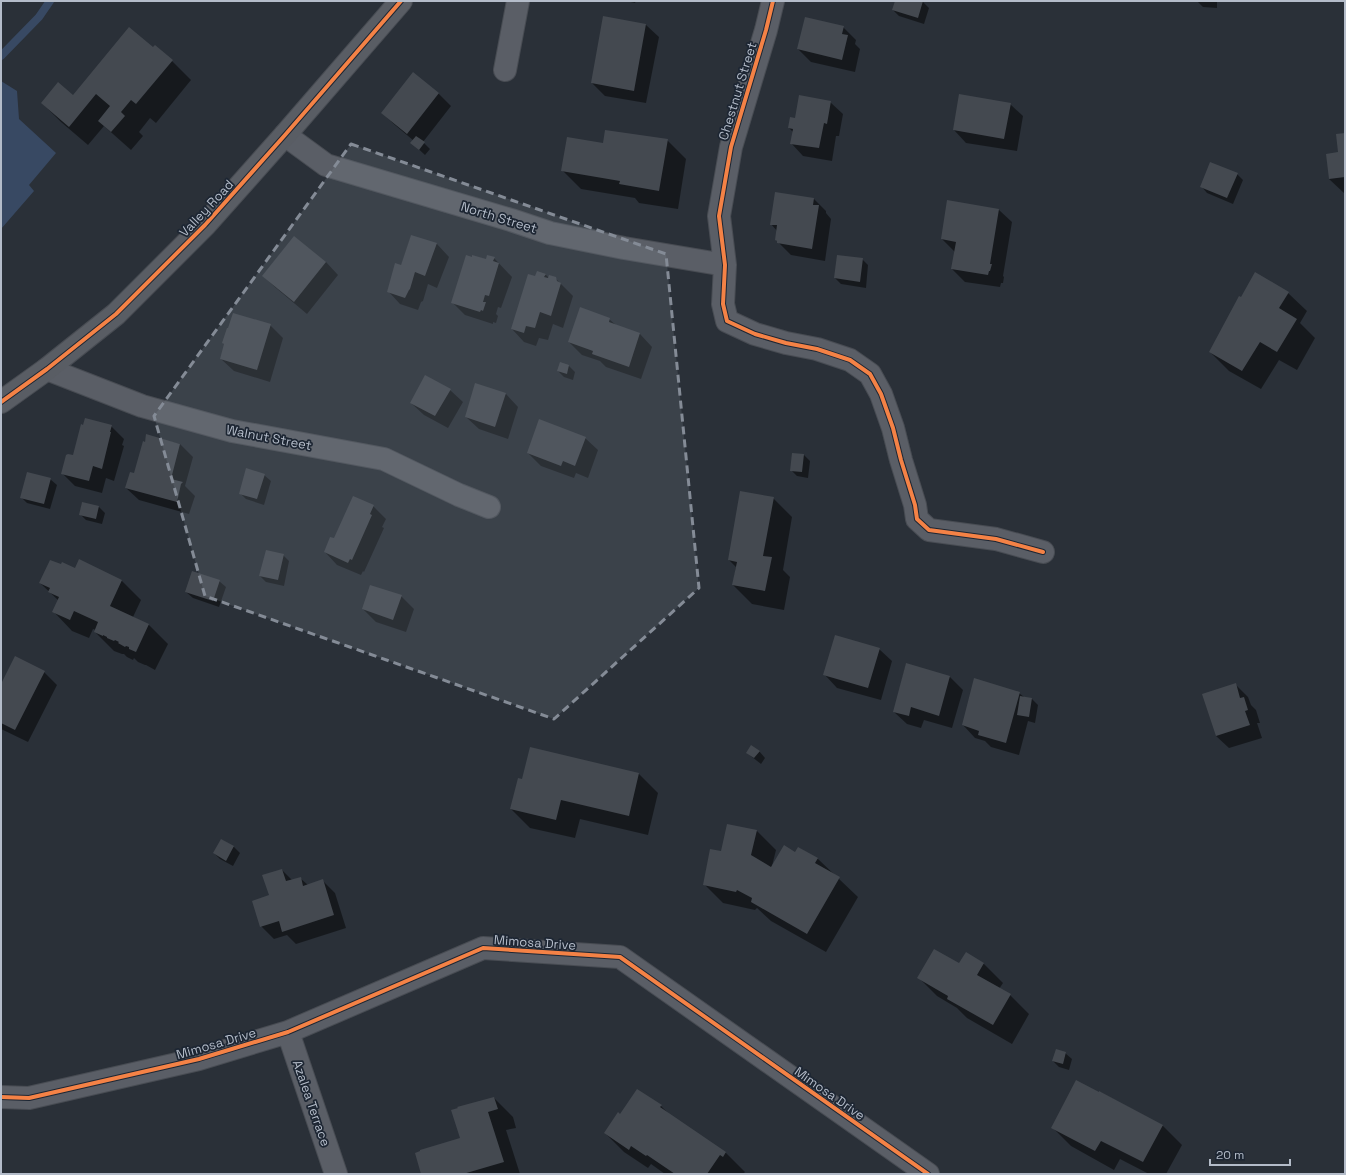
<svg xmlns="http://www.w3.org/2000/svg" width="1346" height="1175" font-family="'Space Grotesk',sans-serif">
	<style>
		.water { fill: #384963 }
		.shadow { fill: #0007 }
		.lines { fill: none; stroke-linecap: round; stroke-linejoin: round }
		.stream { stroke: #384963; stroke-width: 8 }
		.building { fill: #444950 }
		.street-casing { stroke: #484c53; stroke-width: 24 }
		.secondary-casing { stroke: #484c53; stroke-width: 24 }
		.street { stroke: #5a5e66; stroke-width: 22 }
		.secondary { stroke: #595d64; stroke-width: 22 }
		.cycleway-casing { stroke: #1d2633; stroke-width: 6 }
		.cycleway { stroke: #f48246; stroke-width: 4 }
		.marked { fill: #848b96; fill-opacity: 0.2; stroke: #848b96; stroke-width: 3; stroke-dasharray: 8 5; stroke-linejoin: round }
		.labels { text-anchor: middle; stroke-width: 3.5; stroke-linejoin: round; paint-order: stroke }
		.street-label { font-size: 13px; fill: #b4bcc9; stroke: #1d2633 }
	</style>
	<rect width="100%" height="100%" fill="#2a3038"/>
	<!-- water -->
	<path class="water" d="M1,81L17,91L19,119L56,153L29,185L34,191L1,229Z"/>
	<!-- shadow -->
	<path class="shadow" d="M626,1H636L635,3Z
		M896,1H922L929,8L924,24L899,16L893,10Z
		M1197,1H1217V8L1203,7Z
		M604,17L646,25L659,37L646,103L605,96L592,83Z
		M843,27L856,40L855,44L860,49L855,72L811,62L798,49Z
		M153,48L172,61L191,80L156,123L150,118L139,132L143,136L131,150L104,126L88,145L61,122L42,103L73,96Z
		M438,93L451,106L423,142L430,149L425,155L412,143L414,141L395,125L382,113Z
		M830,102L843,114L839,136H836L832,161L803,156L791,143L793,132L789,128L796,120Z
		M1010,104L1023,116L1017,151L966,143L954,130Z
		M1345,134V194L1329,179Z
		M667,140L686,159L678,209L639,203L635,198L581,189L562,170L603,144Z
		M1237,174L1243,180L1233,204L1207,193L1201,186Z
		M814,199L826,211V213L831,219L825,261L791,255L776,240L777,231L771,224Z
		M999,210L1012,222L1003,276L1004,277L1003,283H1001L1000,287L965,282L952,269L955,252L942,239Z
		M411,236L437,244L449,257L437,288L428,284L423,301L421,302L418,310L400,304L388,291L401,266Z
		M494,258L512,277L501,308L498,307L496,314L498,316L496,323L493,322V324L465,315L452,302L487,260Z
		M862,259L868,265L866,288L841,284L835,278Z
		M326,262L338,275L307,314L276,288L263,276Z
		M545,274L549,278H555L573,296L563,328L553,324L548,340L539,338L536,346L524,342L512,329L536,277Z
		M1288,293L1307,311L1300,323L1315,338L1297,370L1279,360L1261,389L1229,371L1210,352L1241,298Z
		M609,319L617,326L640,334L652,347L641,379L606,367L600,361L582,355L569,342Z
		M270,325L283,338L270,382L234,371L221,359L225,345L223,343Z
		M569,366L575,372L573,380L564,377L558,371Z
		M450,390L463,402L448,428L424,415L411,403Z
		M506,394L518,407L508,439L479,429L466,417Z
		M111,426L124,439L122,445L124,446L114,481L106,478L102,493L75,486L62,473L74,456Z
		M147,436L180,444L193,457L185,486L195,496L189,514L139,500L126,488L135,474Z
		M585,438L598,450L588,478L576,473L574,478L541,466L528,453Z
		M804,455L810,461L808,478L797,476L791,470Z
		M264,475L271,481L264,505L246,499L240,493Z
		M50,479L57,485L50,509L27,503L21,497Z
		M773,498L792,517L783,570L790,577L784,610L752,604L733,585L736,567L729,560Z
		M82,503L99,507L105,513L102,524L86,520L80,514Z
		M373,506L386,519L382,527L384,528L364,572L363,571L361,575L337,565L325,552L334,540Z
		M283,555L289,561L284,586L266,582L260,576Z
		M80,561L122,581L141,600L133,617L149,625L168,644L155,670L146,665H145L138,662L134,658L133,660L127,657L124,654H122L114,651L95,632L96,630L93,629L89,638L72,631L54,612L59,601L40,583L76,570Z
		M219,581L226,587L219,607L193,598L186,592Z
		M401,596L414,609L406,632L376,622L363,609Z
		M879,649L892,661L881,700L837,688L825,675Z
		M906,664L950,677L963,690L952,728L924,720L921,728L907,724L894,712Z
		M44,672L57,685L28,742L1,729V686Z
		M1235,684L1248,697L1251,705L1256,710L1260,723H1257L1262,738L1229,748L1216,736Z
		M1019,693L1024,697L1032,699L1038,705L1035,723L1028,721L1019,755L991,747L985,741L975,738L963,725Z
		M531,748L639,774L658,793L648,835L580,819L575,838L530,828L511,809L523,781Z
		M759,751L765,758L761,764L747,753Z
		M757,831L776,850L772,866L796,853L799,848L818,859L858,897L826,952L771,921L757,908L755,910L723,903L704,884L722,852Z
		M222,840L234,847L240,853L233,866L220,859L214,853Z
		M282,870L292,880L300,878L308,885L322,880L335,893L346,928L296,944L287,935L274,939L261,926Z
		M966,953L984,964L1003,983L999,989L1010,995L1029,1014L1012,1044L967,1018L957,1008L937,996L918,977L960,965Z
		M1065,1053L1072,1059L1069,1070L1059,1067L1053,1061Z
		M1100,1092L1163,1126L1182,1145L1166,1174H1149L1120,1159L1114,1170L1071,1146L1052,1127Z
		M494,1098L513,1117L516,1128L506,1130L520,1174H422L461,1138Z
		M661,1106L672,1117L726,1153L745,1172L743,1174L740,1173L739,1174H665L651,1164L648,1168L624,1152L605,1133L621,1115Z"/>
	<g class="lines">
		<!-- stream -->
		<path class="stream" d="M1,56L39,17L50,1"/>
	</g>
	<!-- building -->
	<path class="building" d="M895,1H923L918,18L892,10Z
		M603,16L646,24L634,91L591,83Z
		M805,17L844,26L842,34L848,35L842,60L797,49Z
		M129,27L153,47L155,45L173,60L136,104L131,100L121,112L125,116L111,132L98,121L110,106L96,94L69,127L41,103L58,82L73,95Z
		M413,72L439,93L407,134L381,113Z
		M959,94L1011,103L1004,139L953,130Z
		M799,95L831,101L827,124L824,123L819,148L790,144L793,129L788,128L790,117L795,118Z
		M605,130L668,139L659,191L619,184L620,181L561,171L567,137L603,143Z
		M1345,133V177L1329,179L1326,154L1338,152L1336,134Z
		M416,136L425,142L419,150L410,143Z
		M1210,162L1238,173L1227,198L1200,187Z
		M775,192L814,198L813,205H819L812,249L777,243V241L775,240L777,225H770Z
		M947,200L999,209L990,264H992L990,271H989L988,275L951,269L956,242L941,239Z
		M411,235L437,243L425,276L415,272L410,289L409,290L405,298L387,292L395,263L401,265Z
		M294,236L326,262L294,302L262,276Z
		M466,255L472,257V255L486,259L487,255L495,257L493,261L499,263L489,296L485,295L483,302H486L483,311L481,310L480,312L451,303Z
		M837,255L863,258L860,282L834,278Z
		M537,271L546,274L544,277L548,278L549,275L556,277L557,281L561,283L551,316L540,312L535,328L526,326L524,333L511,329L528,274L535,276Z
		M1255,272L1289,292L1279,308L1297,319L1277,352L1260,342L1242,371L1209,352L1239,296L1241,297Z
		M580,307L610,318L609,322L640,333L629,367L592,354L593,351L568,342Z
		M233,313L271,324L257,370L220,359L224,344L222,343L227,328H228Z
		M560,362L569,365L567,374L557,371Z
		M425,375L451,389L435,416L410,403Z
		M475,383L506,393L495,427L465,417Z
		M85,418L112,425L110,432H111L102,469L93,466L89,481L61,474L66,455L68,454L73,455L81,424L83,425Z
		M539,419L586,437L575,466L563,461L561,466L527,453Z
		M146,434L180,444L171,479L183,482L181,484L177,502L125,488L130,472L134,473L143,441L145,442Z
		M792,453L804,454L802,472L790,471Z
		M246,468L265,474L257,499L239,494Z
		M27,472L51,478L44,504L20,498Z
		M740,491L774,497L763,556L772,557L765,591L732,585L737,562L728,560Z
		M353,496L374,505L370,514L372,515L352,560L350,559L348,563L324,552L330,537L334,538Z
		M82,502L99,506L96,519L79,515Z
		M266,550L284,554L278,580L259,576Z
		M79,559L122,580L110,606L149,624L136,652L129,649V647L126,646L125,647L118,643L119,642L115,640L114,641L107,638V637L103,635V636L94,632L98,622L74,611L70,620L52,612L59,597L48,592L50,588L39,583L50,560L61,564L62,562L75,568Z
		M192,571L220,580L213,601L185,592Z
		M370,585L402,595L393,620L362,609Z
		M835,635L880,648L868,688L823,675Z
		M15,656L45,671L15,730L1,723V684Z
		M906,663L950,676L939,716L911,707L909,716L893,712Z
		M974,678L1020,692L1006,743L978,735L979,731L962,725Z
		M1236,683L1240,698L1244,697L1248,710L1245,711L1250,725L1216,736L1202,694Z
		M1020,696L1032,698L1029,717L1017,715Z
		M751,745L760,751L754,758L746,753Z
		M530,747L639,773L629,816L561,800L556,820L510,809L518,778L522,779Z
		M727,824L757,830L751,855L771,867L784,845L795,852L798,847L818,858L815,863L840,877L807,934L751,902L752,898L737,890L736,892L703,885L710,849L721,851Z
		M221,839L234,846L226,861L213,853Z
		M282,869L286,881L301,877L303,886L323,879L334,915L282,932L279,921L260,927L252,901L269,895L262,875Z
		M934,949L959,963L966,952L984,963L977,975L1011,994L993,1025L947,999L948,996L917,978Z
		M1056,1049L1066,1052L1063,1064L1052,1061Z
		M1076,1080L1099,1092V1091L1163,1125L1143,1162L1101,1141L1095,1151L1051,1128Z
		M637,1089L662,1105L660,1107L726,1152L723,1157L720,1155L707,1174H675L647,1155L646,1156L631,1146L629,1150L604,1133L618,1112L620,1114Z
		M494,1097L498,1109L488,1112L504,1162L463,1174H421L415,1153L420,1151V1150L460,1138L451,1110L458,1108L457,1107Z"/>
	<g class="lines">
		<!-- street casing -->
		<g class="street-casing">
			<path id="street" d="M773,1L766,30L731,147L719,216L725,265L723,304L727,321L755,334L786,343L817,349L850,360L870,374L881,394L893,428L901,460L915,505L917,519L929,530L996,539L1043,552
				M505,70L518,1
				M285,135L326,165L511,220L550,233L624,248L725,265
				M47,369L142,406L232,431L384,459L459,495L489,507
				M288,1032L336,1174
				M1,1097L29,1098L199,1059L288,1032L483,948L620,957L928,1174"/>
		</g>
		<!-- secondary casing -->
		<g class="secondary-casing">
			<path id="secondary" d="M1,402L47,369L116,314L205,225L285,135L401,1"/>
		</g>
		<!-- street -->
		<use href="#street" class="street"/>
		<!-- secondary -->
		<use href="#secondary" class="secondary"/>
		<!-- cycleway casing -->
		<g class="cycleway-casing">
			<path id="cycleway" d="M773,1L766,30L731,147L719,216L725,265L723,304L727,321L755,334L786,343L817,349L850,360L870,374L881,394L893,428L901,460L915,505L917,519L929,530L996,539L1043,552
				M1,402L47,369L116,314L205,225L285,135L401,1
				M1,1097L29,1098L199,1059L288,1032L483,948L620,957L928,1174"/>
		</g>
		<!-- cycleway -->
		<use href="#cycleway" class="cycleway"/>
	</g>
	<!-- marked area -->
	<path class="marked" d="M351,144L666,254L699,588L554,719L205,596L154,416Z"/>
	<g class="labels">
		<!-- street labels -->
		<g class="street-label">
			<text transform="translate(737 91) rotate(-73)" y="5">Chestnut Street</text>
			<text transform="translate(206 208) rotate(-47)" y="5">Valley Road</text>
			<text transform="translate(499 217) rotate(17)" y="5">North Street</text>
			<text transform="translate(269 437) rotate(11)" y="5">Walnut Street</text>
			<text transform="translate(535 942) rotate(4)" y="5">Mimosa Drive</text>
			<text transform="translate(216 1043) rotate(-16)" y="5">Mimosa Drive</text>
			<text transform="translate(830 1093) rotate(35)" y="5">Mimosa Drive</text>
			<text transform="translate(312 1103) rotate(71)" y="5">Azalea Terrace</text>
		</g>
	</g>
	<!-- border -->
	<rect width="1346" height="1175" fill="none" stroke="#b4bcc9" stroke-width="4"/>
	<!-- scale -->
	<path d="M1210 1159v6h80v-6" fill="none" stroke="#b4bcc9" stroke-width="2"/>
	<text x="1216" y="1159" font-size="12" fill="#b4bcc9" stroke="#1d2633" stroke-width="3" paint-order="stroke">20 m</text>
</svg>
